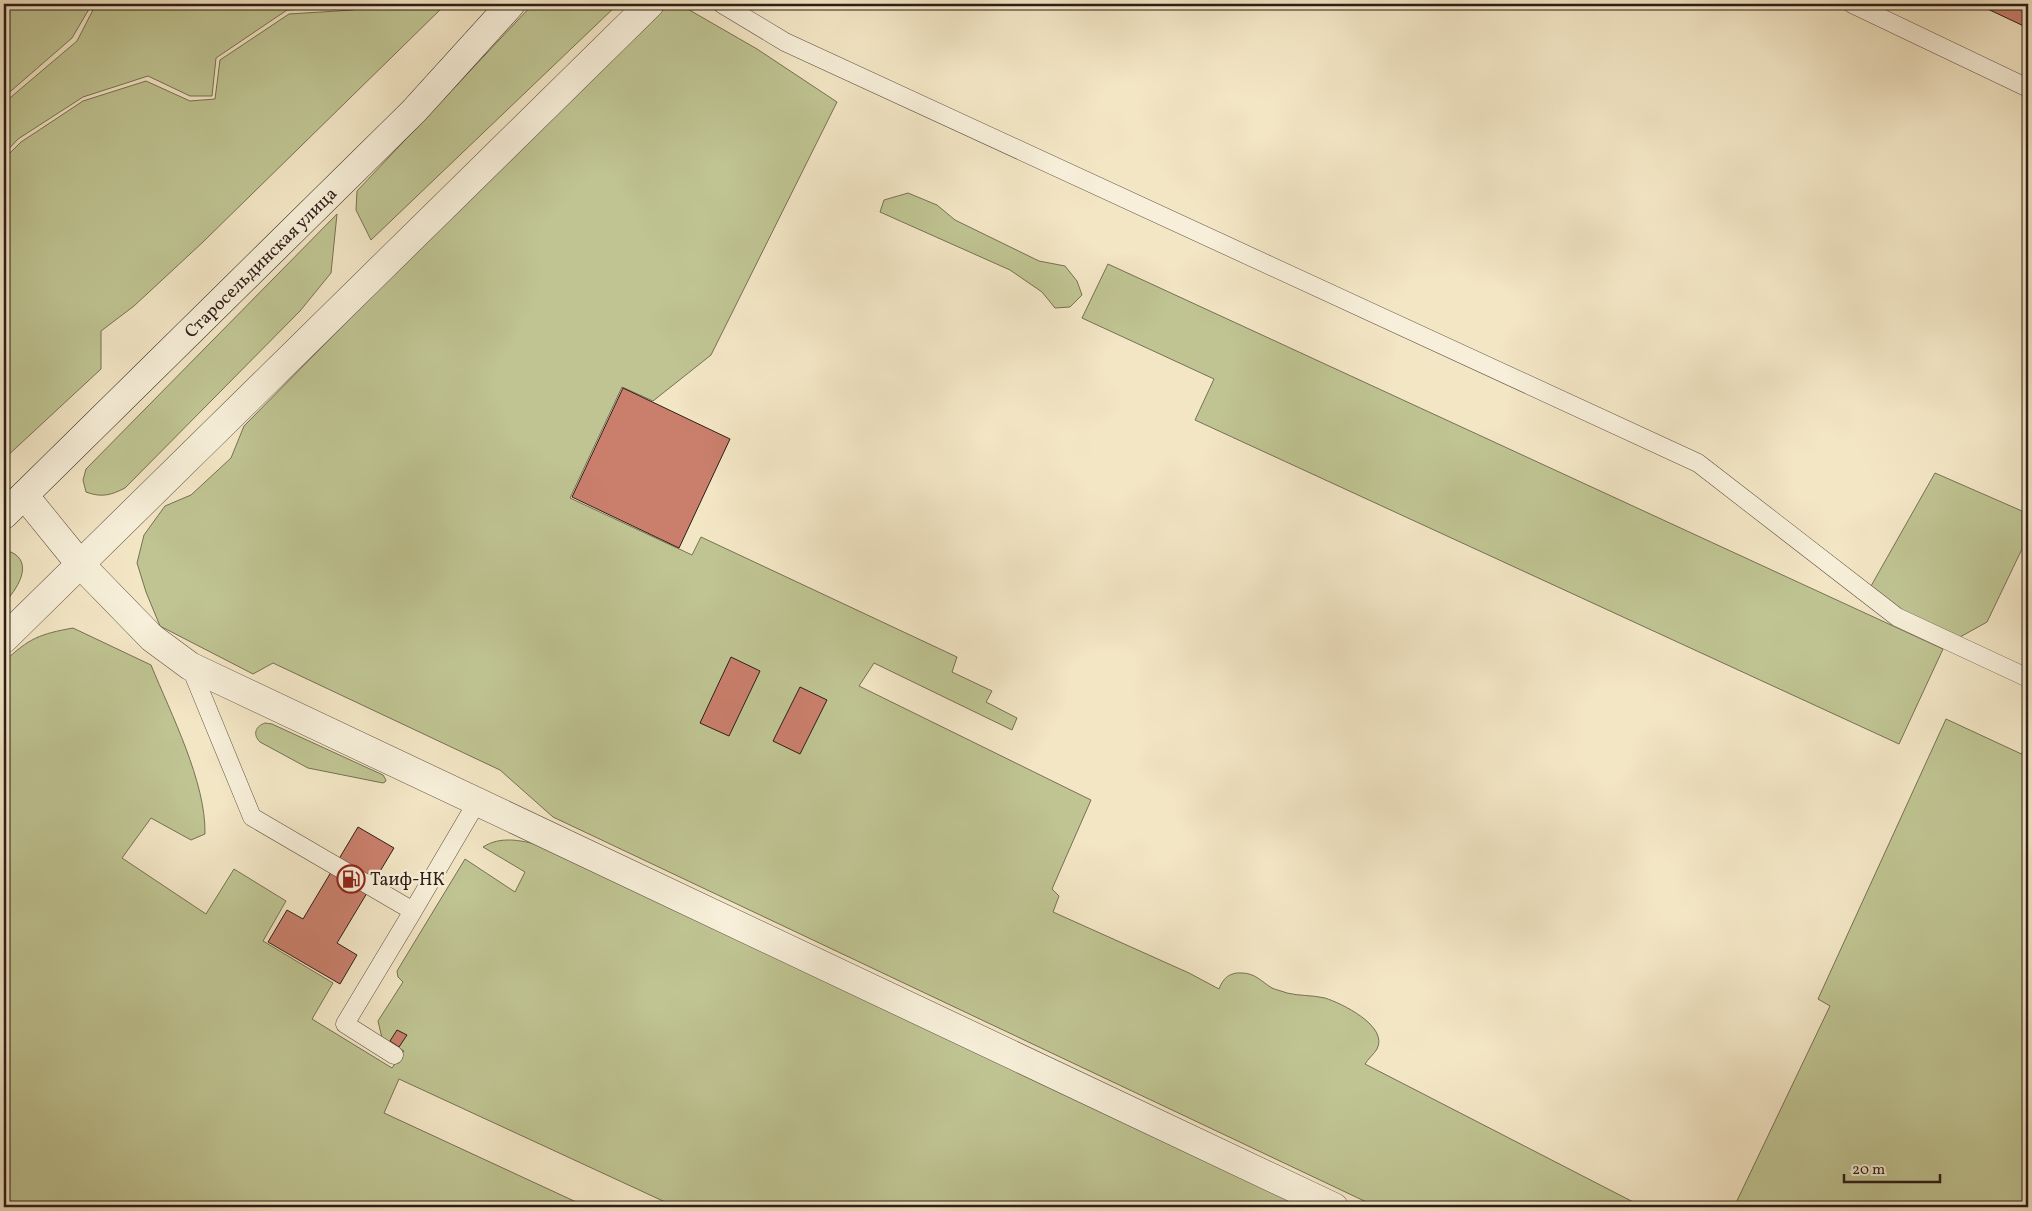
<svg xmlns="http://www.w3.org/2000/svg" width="2032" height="1211" font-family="Vollkorn,serif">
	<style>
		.green { fill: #bfc492; stroke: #767054 }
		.building { fill: #c97f6c; stroke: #2d1d17 }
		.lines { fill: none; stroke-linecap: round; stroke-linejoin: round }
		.lane-casing { stroke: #5e4f42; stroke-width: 19 }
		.street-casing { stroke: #5e4f42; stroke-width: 29 }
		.secondary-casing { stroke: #2d1d17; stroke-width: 29 }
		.lane { stroke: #f7efd9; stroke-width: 18 }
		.street { stroke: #f7efd9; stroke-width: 28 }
		.secondary { stroke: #f7efd9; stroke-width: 28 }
		.labels { text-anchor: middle; stroke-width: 4.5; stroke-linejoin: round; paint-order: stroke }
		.street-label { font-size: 18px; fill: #2d1d17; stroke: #f7efd9 }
		.poi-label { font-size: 18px; fill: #2d1d17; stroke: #f7efd9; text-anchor: start }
	</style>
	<rect width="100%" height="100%" fill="#f3e6c5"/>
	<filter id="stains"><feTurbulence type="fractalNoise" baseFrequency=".004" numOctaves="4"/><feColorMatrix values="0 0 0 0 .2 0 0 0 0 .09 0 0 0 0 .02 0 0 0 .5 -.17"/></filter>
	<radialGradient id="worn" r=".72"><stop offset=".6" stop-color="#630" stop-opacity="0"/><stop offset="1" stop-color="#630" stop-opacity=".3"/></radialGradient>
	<!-- green -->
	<path class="green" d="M4,4H92L72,38L4,97Z
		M96,4H355L351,6L287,10L216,58L212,96H190L148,76L83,97L18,139L4,154V103L77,41Z
		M366,4H446L203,242L134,306L101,331V369L4,459V159L21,142L83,101L146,81L190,101L215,99L220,60L289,14L353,10Z
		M533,4H618L371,240L356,210L357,191Z
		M673,4H679L757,49L837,102L711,355L653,401L622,387L570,498L692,555L701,537L957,657L952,672L992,691L986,702L1017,718L1012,730L874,663L859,686L1091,800L1052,889L1059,896L1053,912L1189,973L1219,989C1223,978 1230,972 1242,973C1255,973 1262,982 1272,988C1276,990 1282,991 1287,993C1299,996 1312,995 1325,998C1341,1003 1389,1026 1377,1049C1374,1054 1368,1059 1365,1064L1643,1207H1377L553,817L500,770L273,663L253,674L160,626L146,592L137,563L144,535L165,506L191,495L231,458L244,426L539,127L665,6Z
		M908,193L937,205L955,220L1039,261L1065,266L1077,281L1082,295L1070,307L1055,308L1042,292L1010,270L880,212L884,200Z
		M337,214L331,273L300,311L125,488C111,495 102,498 86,492L83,480L86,469Z
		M1108,264L1943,649L1899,744L1195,420L1214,379L1082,318Z
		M1935,473L2022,511V549L1987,622L1960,637L1887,603L1871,586Z
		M11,552C35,563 16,591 4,603V553Z
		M73,628L151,665C171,714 206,782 205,834L191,840L151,818L122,858L206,914L234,869L286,901L263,941L333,983L312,1019L392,1068L404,1051L382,1038L378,1021L403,982L398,977L397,971L465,859L515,892L525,872L483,847C500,836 520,840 539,845L1303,1207H676L399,1079L384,1113L587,1207H4V662C29,638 40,634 73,628Z
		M1946,719L2028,757V1207H1734L1830,1006L1818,999Z
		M265,723L272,724L383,775L386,780L385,782L383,783L308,768L260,742C252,734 256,726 265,723Z"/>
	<!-- building -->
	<path class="building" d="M1977,4H2028V28Z
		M623,388L730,439L679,548L572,497Z
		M731,657L760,671L729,736L700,723Z
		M800,687L827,700L800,754L773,741Z
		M358,827L394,848L337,943L357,955L340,984L268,942L287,910L303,919Z
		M397,1030L407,1035L399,1047L390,1041Z"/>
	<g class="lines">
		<!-- lane casing -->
		<g class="lane-casing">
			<path id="lane" d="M722,4L785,42L1698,463L1897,617L2028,678
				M1852,4L2028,88
				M190,666L252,817L413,911L477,802
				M394,1055L345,1024L413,911"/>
		</g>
		<!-- street casing -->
		<g class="street-casing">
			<path id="street" d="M24,495L80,564L152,638L190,666L1334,1207
				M4,639L650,4"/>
		</g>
		<!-- secondary casing -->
		<g class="secondary-casing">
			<g id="secondary">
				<path id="s1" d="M4,515L414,111L511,4"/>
			</g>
		</g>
		<!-- lane -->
		<use href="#lane" class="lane"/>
		<!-- street -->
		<use href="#street" class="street"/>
		<!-- secondary -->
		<use href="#secondary" class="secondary"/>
	</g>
	<!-- icons -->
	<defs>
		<g id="fuel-ring" transform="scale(1.4375)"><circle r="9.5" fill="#f7efd9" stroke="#8f2418" stroke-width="1.5"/><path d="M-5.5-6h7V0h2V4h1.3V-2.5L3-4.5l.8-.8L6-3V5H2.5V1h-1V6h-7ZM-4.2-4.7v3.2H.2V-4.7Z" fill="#8f2418"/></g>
	</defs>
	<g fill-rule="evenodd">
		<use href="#fuel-ring" x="351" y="879"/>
	</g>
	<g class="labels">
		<!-- street labels -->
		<g class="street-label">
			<text dy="6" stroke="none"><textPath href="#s1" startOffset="360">Старосельдинская улица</textPath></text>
		</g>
		<!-- poi labels -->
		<g class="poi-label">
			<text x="370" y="885">Таиф-НК</text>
		</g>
	</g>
	<!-- margin -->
	<rect width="2032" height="1211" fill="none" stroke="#f3e6c5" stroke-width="20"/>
	<rect x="5" y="5" width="2022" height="1201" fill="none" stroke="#2d1d17" stroke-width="2.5"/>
	<rect x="10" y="10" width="2012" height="1191" fill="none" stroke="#2d1d17"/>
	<!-- scale -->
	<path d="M1844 1174v8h96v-8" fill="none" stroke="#2d1d17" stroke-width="2.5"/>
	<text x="1852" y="1174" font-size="15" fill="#2d1d17" stroke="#f7efd9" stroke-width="4" paint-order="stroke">20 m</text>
	<rect width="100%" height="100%" filter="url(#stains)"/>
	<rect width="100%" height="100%" fill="url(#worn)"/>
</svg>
